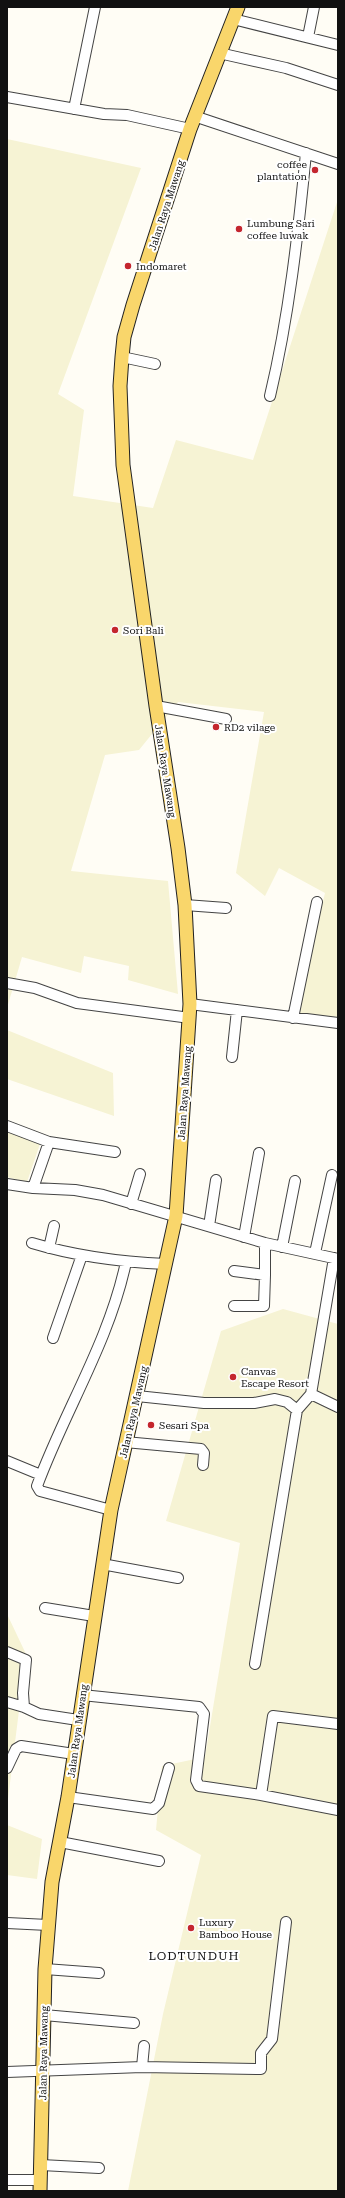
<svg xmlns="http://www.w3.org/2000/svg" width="345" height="2198" font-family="'Roboto Serif',serif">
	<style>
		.farmland { fill: #f6f3d4 }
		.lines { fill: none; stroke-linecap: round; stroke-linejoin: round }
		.minor-casing { stroke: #444; stroke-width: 12 }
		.major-casing { stroke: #222; stroke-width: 15 }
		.minor { stroke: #fff; stroke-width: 10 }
		.major { stroke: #f9d66b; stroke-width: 13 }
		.poi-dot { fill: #c4262e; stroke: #fff; stroke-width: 1.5 }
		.labels { text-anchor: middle; stroke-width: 4; stroke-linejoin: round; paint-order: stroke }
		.poi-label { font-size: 10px; fill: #111; stroke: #fff; text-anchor: start }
		.street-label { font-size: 10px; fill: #111; stroke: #fff }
		.quarter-label { font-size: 12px; letter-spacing: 1px; fill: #111; stroke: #fff }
	</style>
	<rect width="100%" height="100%" fill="#fffdf5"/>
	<!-- farmland -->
	<path class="farmland" d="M7,139L141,168L58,394L84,410L73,496L153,508L176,440L253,460L338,199V1017L296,1013L325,893L279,868L265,896L236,873L264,712L178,702L139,750L105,755L71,871L168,881L178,994L128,980L129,966L84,956L81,973L22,957L7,1008Z
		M7,1030L113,1073L114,1116L7,1079Z
		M7,1128L41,1141L27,1182L7,1177Z
		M283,1309L338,1324V2191H128L163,2014L201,1855L156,1830L162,1766L205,1757L240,1543L166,1521L221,1331Z
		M7,1614L26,1654L7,1807Z
		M7,1825L42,1839L37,1879L7,1875Z"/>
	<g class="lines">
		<!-- minor casing -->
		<g class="minor-casing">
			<path id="minor" d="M233,19L338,45
				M308,37L314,7
				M219,53L286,68L338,85
				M7,97L104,114L127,115L190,129
				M74,109L95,7
				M197,117L338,164
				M122,357L155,364
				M270,396C289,316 298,235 306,153
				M156,706L226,719
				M185,905L226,908
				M7,983L35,988L77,1003L190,1018
				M190,1004L338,1023
				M293,1018L317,902
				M232,1057L237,1010
				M7,1126L49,1142L115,1152
				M7,1184L33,1188L75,1190L103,1195L265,1243L338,1259
				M33,1188L49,1142
				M131,1204L140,1174
				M209,1226L216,1180
				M244,1237L259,1153
				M32,1243C75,1256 120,1262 166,1264
				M282,1247L295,1181
				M49,1248L54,1226
				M315,1253L332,1175
				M234,1271L265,1275V1243
				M234,1306H264L265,1275
				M53,1338L82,1255
				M311,1394L338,1407
				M137,1396L204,1403H254L275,1399L287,1402L297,1410
				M125,1442L201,1449L204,1453L203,1465
				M7,1461L41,1475
				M111,1510L40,1491L37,1486C65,1410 109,1342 126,1262
				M102,1564L178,1578
				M45,1608L94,1616
				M7,1652L26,1660L23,1693L24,1707L39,1714L78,1720
				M255,1664L297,1410L311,1394L334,1258
				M82,1695L199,1707L204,1714L196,1780L199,1786L261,1795L338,1810
				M7,1702L24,1707
				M7,1768L16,1749L21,1746L74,1754
				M261,1795L273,1716L338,1724
				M68,1797L153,1809L159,1803L169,1768
				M60,1842L159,1861
				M7,1923L48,1925
				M45,1969L99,1973
				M44,2015L134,2023
				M142,2067L144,2046
				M7,2072L142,2067L261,2069V2053L272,2039L286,1922
				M41,2165L99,2168
				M7,2180H40"/>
		</g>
		<!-- major casing -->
		<g class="major-casing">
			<path id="major" d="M40,2191L45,1969L52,1882L68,1797L111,1510L176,1216L190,1004L185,905L178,848L156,706L123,465L120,386L122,357L124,337L133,305L190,129L238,7"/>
		</g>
		<!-- minor -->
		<use href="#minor" class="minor"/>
		<!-- major -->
		<use href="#major" class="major"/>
	</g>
	<!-- markers -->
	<g class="poi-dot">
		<circle cx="315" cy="170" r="4"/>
		<circle cx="239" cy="229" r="4"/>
		<circle cx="128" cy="266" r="4"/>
		<circle cx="115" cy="630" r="4"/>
		<circle cx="216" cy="727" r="4"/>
		<circle cx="233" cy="1377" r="4"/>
		<circle cx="151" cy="1425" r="4"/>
		<circle cx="191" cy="1928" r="4"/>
	</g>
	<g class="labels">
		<!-- poi labels -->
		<g class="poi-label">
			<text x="307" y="168" text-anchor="end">coffee<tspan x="307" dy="12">plantation</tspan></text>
			<text x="247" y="227">Lumbung Sari<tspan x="247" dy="12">coffee luwak</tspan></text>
			<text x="136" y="270">Indomaret</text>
			<text x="123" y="634">Sori Bali</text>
			<text x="224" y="731">RD2 vilage</text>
			<text x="241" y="1375">Canvas<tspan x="241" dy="12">Escape Resort</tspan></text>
			<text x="159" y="1429">Sesari Spa</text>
			<text x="199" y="1926">Luxury<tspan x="199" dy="12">Bamboo House</tspan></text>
		</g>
		<!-- street labels -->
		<g class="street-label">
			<text transform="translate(166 205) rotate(-72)" y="4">Jalan Raya Mawang</text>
			<text transform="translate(166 771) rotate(81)" y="4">Jalan Raya Mawang</text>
			<text transform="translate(184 1093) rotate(-86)" y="4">Jalan Raya Mawang</text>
			<text transform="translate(133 1412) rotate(-77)" y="4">Jalan Raya Mawang</text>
			<text transform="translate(77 1731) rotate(-82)" y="4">Jalan Raya Mawang</text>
			<text transform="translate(43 2053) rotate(-89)" y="4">Jalan Raya Mawang</text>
		</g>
		<!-- quarter labels -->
		<g class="quarter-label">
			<text x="194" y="1960">LODTUNDUH</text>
		</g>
	</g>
	<!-- border -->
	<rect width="345" height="2198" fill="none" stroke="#111111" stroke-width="16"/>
</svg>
